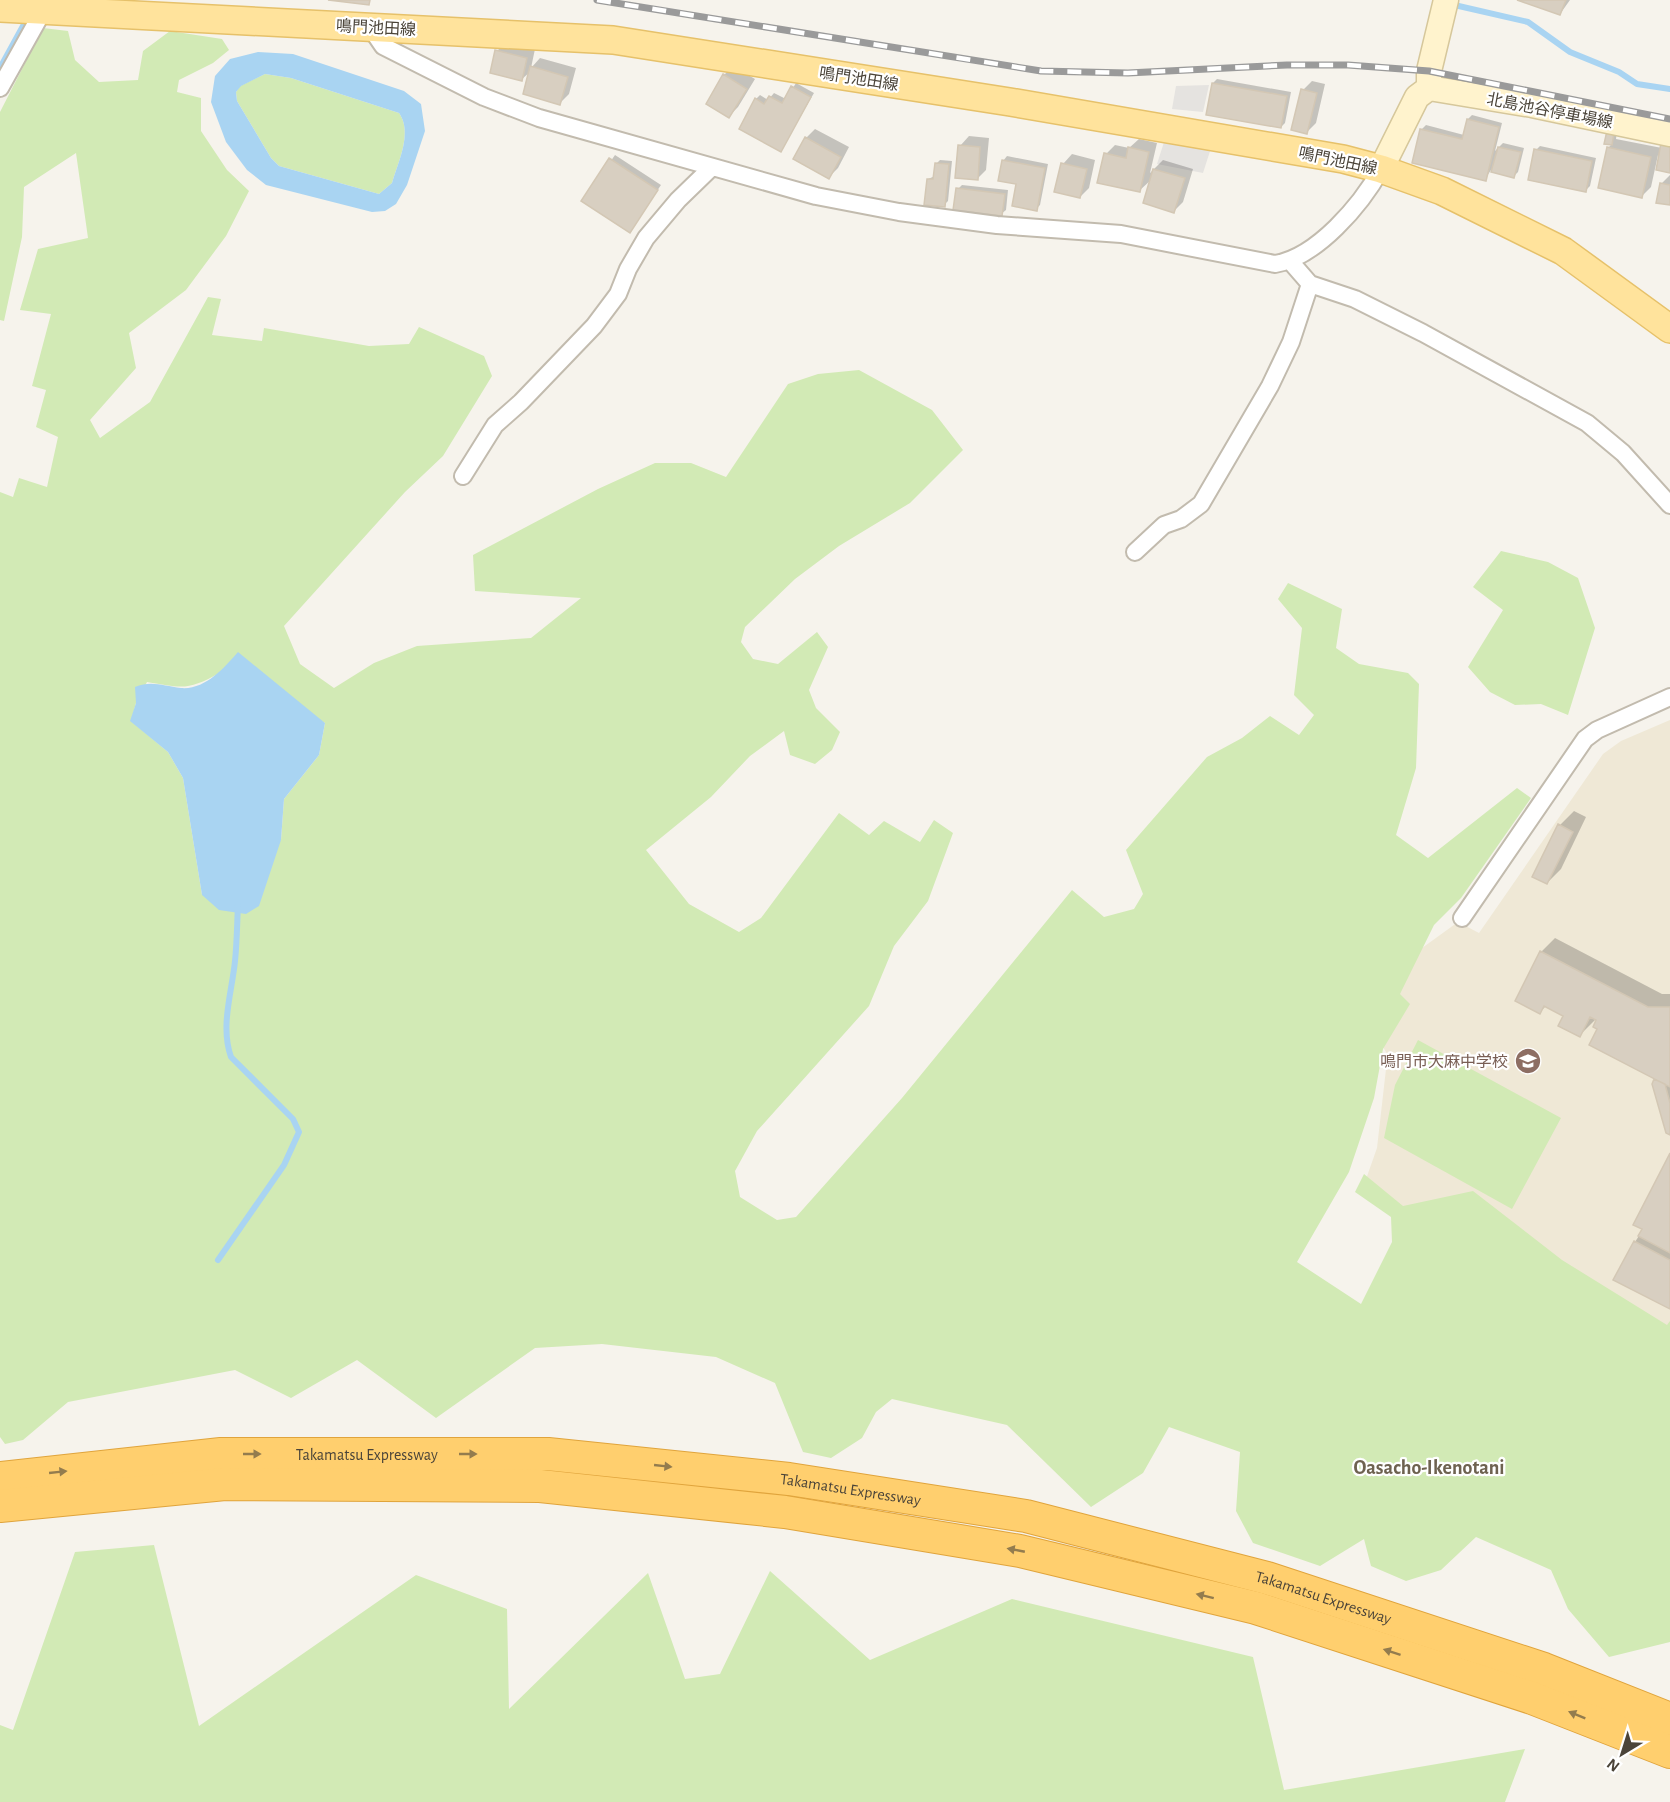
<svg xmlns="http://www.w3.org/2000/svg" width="1670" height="1802" font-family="'Alegreya Sans','Noto Sans JP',sans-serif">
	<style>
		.education { fill: #efe8d6 }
		.green { fill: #d2eab5; fill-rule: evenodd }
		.parking { fill: #e5e3e0 }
		.water { fill: #a9d4f2; fill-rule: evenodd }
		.shadow { fill: #0003 }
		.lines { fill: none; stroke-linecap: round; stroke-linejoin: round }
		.stream { stroke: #a9d4f2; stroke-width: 6 }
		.building { fill: #d8cfc1; stroke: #d3c7b4; stroke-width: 1.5 }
		.street-casing { stroke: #c2bbae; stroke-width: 20 }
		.secondary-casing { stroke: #d6c79b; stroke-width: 27 }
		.primary-casing { stroke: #e6c16a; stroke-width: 30 }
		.highway-casing { stroke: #e0a43c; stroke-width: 34 }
		.street { stroke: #fff; stroke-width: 16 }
		.secondary { stroke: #fff3cd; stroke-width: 24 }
		.primary { stroke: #ffe39c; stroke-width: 27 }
		.highway { stroke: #ffcf6e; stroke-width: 32 }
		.rail-casing { stroke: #9a9a9a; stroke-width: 7 }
		.rail { stroke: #fff; stroke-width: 4.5; stroke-dasharray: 14; stroke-linecap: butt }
		.oneway { fill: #937c4e }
		.labels { text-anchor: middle; stroke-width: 4.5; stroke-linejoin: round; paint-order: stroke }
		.street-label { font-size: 16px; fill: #4b4439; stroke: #fff }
		.education-label { font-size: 16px; fill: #785e54; stroke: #fff; text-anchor: end }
		.quarter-label { font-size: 20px; font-weight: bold; fill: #6e6250; stroke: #fff }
	</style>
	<rect width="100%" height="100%" fill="#f6f3ec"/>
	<!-- education -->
	<path class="education" d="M1670,720V1393L1430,1237L1365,1182L1377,1148L1386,1069V1052L1380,1042L1411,956L1458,922L1479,933L1603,754L1621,741Z"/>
	<!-- green -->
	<path class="green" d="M43,28L68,31L75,60L99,82L138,80L143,51L170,31L222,39L229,50L213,63L179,80L177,92L201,98V131L227,170L249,191L226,236L186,290L129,333L136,368L90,420L100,438L150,402L208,297L221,299L212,335L262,341L264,328L369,346L409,344L419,327L484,356L492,376L443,456L405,492L284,626L300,664L334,688L374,663L417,646L531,638L581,598L475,591L473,555L598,489L655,463H691L726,477L788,384L818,374L859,370L932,410L963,450L910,503L839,546L795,579L745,627L741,642L753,659L778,664L817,632L828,647L809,690L816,708L840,732L832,750L815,764L790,755L784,731L750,756L711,797L646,850L689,904L739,932L761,918L839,813L869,835L884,821L920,842L934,820L953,833L928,901L894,946L869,1006L757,1131L735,1171L740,1197L777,1220L796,1217L902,1098L1072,890L1104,917L1134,909L1143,894L1126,850L1207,757L1242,738L1270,716L1299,735L1314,715L1294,695L1302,628L1278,599L1288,583L1342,609L1336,648L1359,664L1408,673L1419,684L1416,768L1396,835L1428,858L1517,788L1531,798L1461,898L1434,925L1400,994L1410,1004L1383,1049L1374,1098L1349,1172L1297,1262L1361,1304L1392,1242L1391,1217L1355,1192L1364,1174L1403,1206L1473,1191L1562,1260L1667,1325L1670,1321V1642L1609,1657L1568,1609L1551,1570L1476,1537L1441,1570L1406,1581L1371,1566L1364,1539L1320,1566L1253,1543L1236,1511L1240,1452L1169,1427L1143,1473L1091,1507L1007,1425L892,1399L876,1412L862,1438L831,1458L803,1452L775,1383L716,1357L602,1344L535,1348L436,1418L357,1360L291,1398L235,1370L68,1402L23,1440L5,1444L0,1437V492L13,497L19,478L47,487L58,437L36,427L46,390L32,386L51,314L20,310L38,249L88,238L76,153L24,187L22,237L4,321L0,320V112ZM221,672L325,723L319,755L284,799L281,840L202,895L183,778L168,752L131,721L136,703L147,682C183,688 188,691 221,672Z
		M265,74L291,78L399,113C413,133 398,162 392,183L379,194L279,166L271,158L237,101L236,92L240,86Z
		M1501,551L1548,562L1578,578L1595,628L1568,715L1541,704L1515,705L1490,692L1468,667L1503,610L1473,587Z
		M1418,1040L1561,1118L1512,1209L1384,1138L1395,1085Z
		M154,1545L199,1726L416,1575L507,1609L509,1709L648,1573L685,1679L720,1674L770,1571L870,1660L1012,1599L1253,1657L1284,1790L1525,1749L1505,1802H0V1725L13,1730L75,1552Z"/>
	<!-- parking -->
	<path class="parking" d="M1209,85L1203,112L1172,109L1176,86Z
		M1165,139L1211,148L1203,173L1157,164Z"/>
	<!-- water -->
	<path class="water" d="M258,52L293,54L404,91L421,104L425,131L407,185L396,204L385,211L372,212L266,185L247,170L226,142L211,102L215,76L230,59ZM265,74L291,78L399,113C413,133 398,162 392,183L379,194L279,166L271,158L237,101L236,92L241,86Z
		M238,652L325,723L319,755L284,799L281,840L259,906L246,914L219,910L202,895L183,778L168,752L130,721L136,703L135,687C151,680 164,686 181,688C205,690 224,668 238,652Z"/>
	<!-- shadow -->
	<path class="shadow" d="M1522,0H1570L1560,14Z
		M506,42L535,49L531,68L540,58L576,68L569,94L560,103L531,71L521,80L497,51Z
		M733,66L755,79L738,107L729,116L724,75Z
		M1217,79L1291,92L1285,123L1281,127L1213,83Z
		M1312,81L1325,84L1316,123L1307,132L1303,90Z
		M796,83L814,93L781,150L756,99L760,95L768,100L774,93L786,99Z
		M1472,115L1502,123L1495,151L1503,143L1524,148L1518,172L1514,176L1491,170L1485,179L1414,161L1422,129L1426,125L1464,135L1468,119Z
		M1618,123L1616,139L1662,148L1670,171L1658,155L1651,187L1642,196L1608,148L1612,144L1606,143Z
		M815,129L849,147L838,168L829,177L806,138Z
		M969,136L989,138L986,170L977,179L960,146Z
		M1139,139L1157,143L1150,173L1163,160L1193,169L1183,202L1174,211L1152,179L1139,191L1106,154L1115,145L1129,148Z
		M1540,146L1596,158L1590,186L1586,190L1536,150Z
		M1072,154L1095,160L1089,188L1080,197L1063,164Z
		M615,155L661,185L630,231L583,201Z
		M1007,156L1048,164L1040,205L1036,209L1003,161Z
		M940,160L952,161L948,201L944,205L928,179L935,176L936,164Z
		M1670,175V204L1661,184Z
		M962,185L1008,190L1006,210L1001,214L958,189Z
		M1574,811L1586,817L1561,869L1547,883L1534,876L1560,825Z
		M1555,938L1662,994H1670V1133L1653,1085L1656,1079L1599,1028V1016L1580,1035L1565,1015L1547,1005L1539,1013L1541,952Z
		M1670,1157V1308L1635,1242L1644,1228Z"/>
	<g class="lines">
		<!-- stream -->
		<path class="stream" d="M1450,4L1528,22L1570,52L1619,72L1637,84L1670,89
			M0,68L23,26
			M218,1260L284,1165L299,1132L293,1119L231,1057C220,1026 232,992 235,961C237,942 237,924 238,905"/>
	</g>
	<!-- building -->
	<path class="building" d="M328,0H370L369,5Z
		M1517,0H1566L1560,15Z
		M495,50L527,58L522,81L490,73Z
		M530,66L568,77L560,105L523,94Z
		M723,74L747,89L729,118L706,104Z
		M1212,83L1287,96L1281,128L1206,115Z
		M791,86L811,97L781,152L739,129L755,98L764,104L769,96L782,103Z
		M1301,89L1317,93L1307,134L1291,130Z
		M1467,119L1499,127L1486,181L1412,163L1420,129L1462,139Z
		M1608,126L1615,127L1612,145L1604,144Z
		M805,137L841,157L829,179L793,159Z
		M1661,143L1670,144V173L1656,170Z
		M958,145L980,147L978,180L955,178Z
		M1128,147L1149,152L1140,192L1097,183L1104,153L1126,158Z
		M1498,147L1521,152L1514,178L1491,172Z
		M1607,147L1651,157L1642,198L1598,188Z
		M1534,149L1592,161L1586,192L1528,180Z
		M609,158L658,190L630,233L581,201Z
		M1002,160L1045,168L1037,211L1012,206L1016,184L998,181Z
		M935,163L949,164L945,207L924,205L927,179H933Z
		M1061,163L1087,169L1080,198L1054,192Z
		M1153,169L1185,178L1174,213L1143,203Z
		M1660,183L1670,185V205L1656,203Z
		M956,188L1005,194L1002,216L953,210Z
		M1558,824L1573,832L1547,884L1532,877Z
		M1540,951L1648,1007H1670V1087L1589,1045L1597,1029L1593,1027L1596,1020L1590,1017L1580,1037L1558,1026L1563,1016L1544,1006L1540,1014L1515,1001Z
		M1654,1079L1665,1084L1670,1103V1135L1666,1133L1652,1084Z
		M1670,1153V1253L1638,1236L1642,1229L1633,1225Z
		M1634,1241L1670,1260V1309L1613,1280Z"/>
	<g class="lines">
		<!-- street casing -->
		<g class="street-casing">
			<path id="street" d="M370,27L383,46L484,97L539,118L816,196L899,212L997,225L1121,234L1275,264C1317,257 1361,205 1381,169
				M0,88L43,11
				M1290,261L1310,284L1355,299L1423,333L1587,423L1623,453L1670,505
				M463,476L495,425L521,402L594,326L618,294L628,269L646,238L678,200L712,167
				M1135,552L1164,525L1181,519L1201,504L1270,386L1291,342L1310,284
				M1462,918L1585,739L1597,730L1670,697"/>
		</g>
		<!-- secondary casing -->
		<g class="secondary-casing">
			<path id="secondary" d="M1429,88V71L1446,0
				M1381,169L1417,97L1429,88L1532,105L1670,134"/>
		</g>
		<!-- primary casing -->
		<g class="primary-casing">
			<path id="primary" d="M0,8L613,40L1010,102L1343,159L1381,169L1442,191L1563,251L1670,329"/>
		</g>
		<!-- highway casing -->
		<g class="highway-casing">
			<g id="highway">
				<path id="s1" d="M0,1478L221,1454H548L789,1479L1026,1516L1267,1578L1544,1669L1670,1719"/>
				<path d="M0,1506L225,1484L540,1486L785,1512L1020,1551L1256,1608L1532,1698L1670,1752"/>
			</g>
		</g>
		<!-- street -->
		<use href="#street" class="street"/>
		<!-- secondary -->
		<use href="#secondary" class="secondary"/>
		<!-- primary -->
		<use href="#primary" class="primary"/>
		<!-- highway -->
		<use href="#highway" class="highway"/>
		<!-- rail casing -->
		<g class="rail-casing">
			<path id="rail" d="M597,0L1041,71L1128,73L1287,65H1348L1429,71L1670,119"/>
		</g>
		<!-- rail -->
		<use href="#rail" class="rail"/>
	</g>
	<!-- one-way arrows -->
	<defs><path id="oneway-solid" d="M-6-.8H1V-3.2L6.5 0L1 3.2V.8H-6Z" transform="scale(1.5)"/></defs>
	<g class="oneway">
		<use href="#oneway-solid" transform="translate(252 1454)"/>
		<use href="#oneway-solid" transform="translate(468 1454)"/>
		<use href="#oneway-solid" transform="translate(663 1466) rotate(6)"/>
		<use href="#oneway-solid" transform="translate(58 1472) rotate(-6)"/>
		<use href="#oneway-solid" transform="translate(1016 1550) rotate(-169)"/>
		<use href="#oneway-solid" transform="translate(1205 1596) rotate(-166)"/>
		<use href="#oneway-solid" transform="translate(1392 1652) rotate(-162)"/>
		<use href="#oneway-solid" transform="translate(1577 1715) rotate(-158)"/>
	</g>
	<!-- icons -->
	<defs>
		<g id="school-disc" transform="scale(1.35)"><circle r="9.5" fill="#8d6e63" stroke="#fff"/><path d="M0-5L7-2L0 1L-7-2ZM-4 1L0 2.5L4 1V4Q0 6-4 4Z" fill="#fff"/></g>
	</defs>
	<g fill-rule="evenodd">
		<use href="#school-disc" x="1528" y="1061"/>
	</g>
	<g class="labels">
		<!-- street labels -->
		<g class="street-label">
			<text transform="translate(376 27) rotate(3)" y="6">鳴門池田線</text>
			<text transform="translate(859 78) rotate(9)" y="6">鳴門池田線</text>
			<text transform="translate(1550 110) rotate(11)" y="6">北島池谷停車場線</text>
			<text transform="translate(1338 160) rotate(12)" y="6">鳴門池田線</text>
			<text dy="6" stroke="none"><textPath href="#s1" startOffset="368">Takamatsu Expressway</textPath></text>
			<text dy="6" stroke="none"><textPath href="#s1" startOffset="854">Takamatsu Expressway</textPath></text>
			<text dy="6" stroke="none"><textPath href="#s1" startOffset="1340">Takamatsu Expressway</textPath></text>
		</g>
		<!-- education labels -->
		<g class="education-label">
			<text x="1508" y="1067">鳴門市大麻中学校</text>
		</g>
		<!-- quarter labels -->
		<g class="quarter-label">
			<text x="1429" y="1474">Oasacho-Ikenotani</text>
		</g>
	</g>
	<!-- north arrow -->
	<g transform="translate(1622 1754) rotate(218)" stroke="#ffffff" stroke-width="4.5" paint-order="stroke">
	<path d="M0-4.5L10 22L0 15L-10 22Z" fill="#4b4439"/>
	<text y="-9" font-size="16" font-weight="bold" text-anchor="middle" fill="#4b4439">N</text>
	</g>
</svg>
